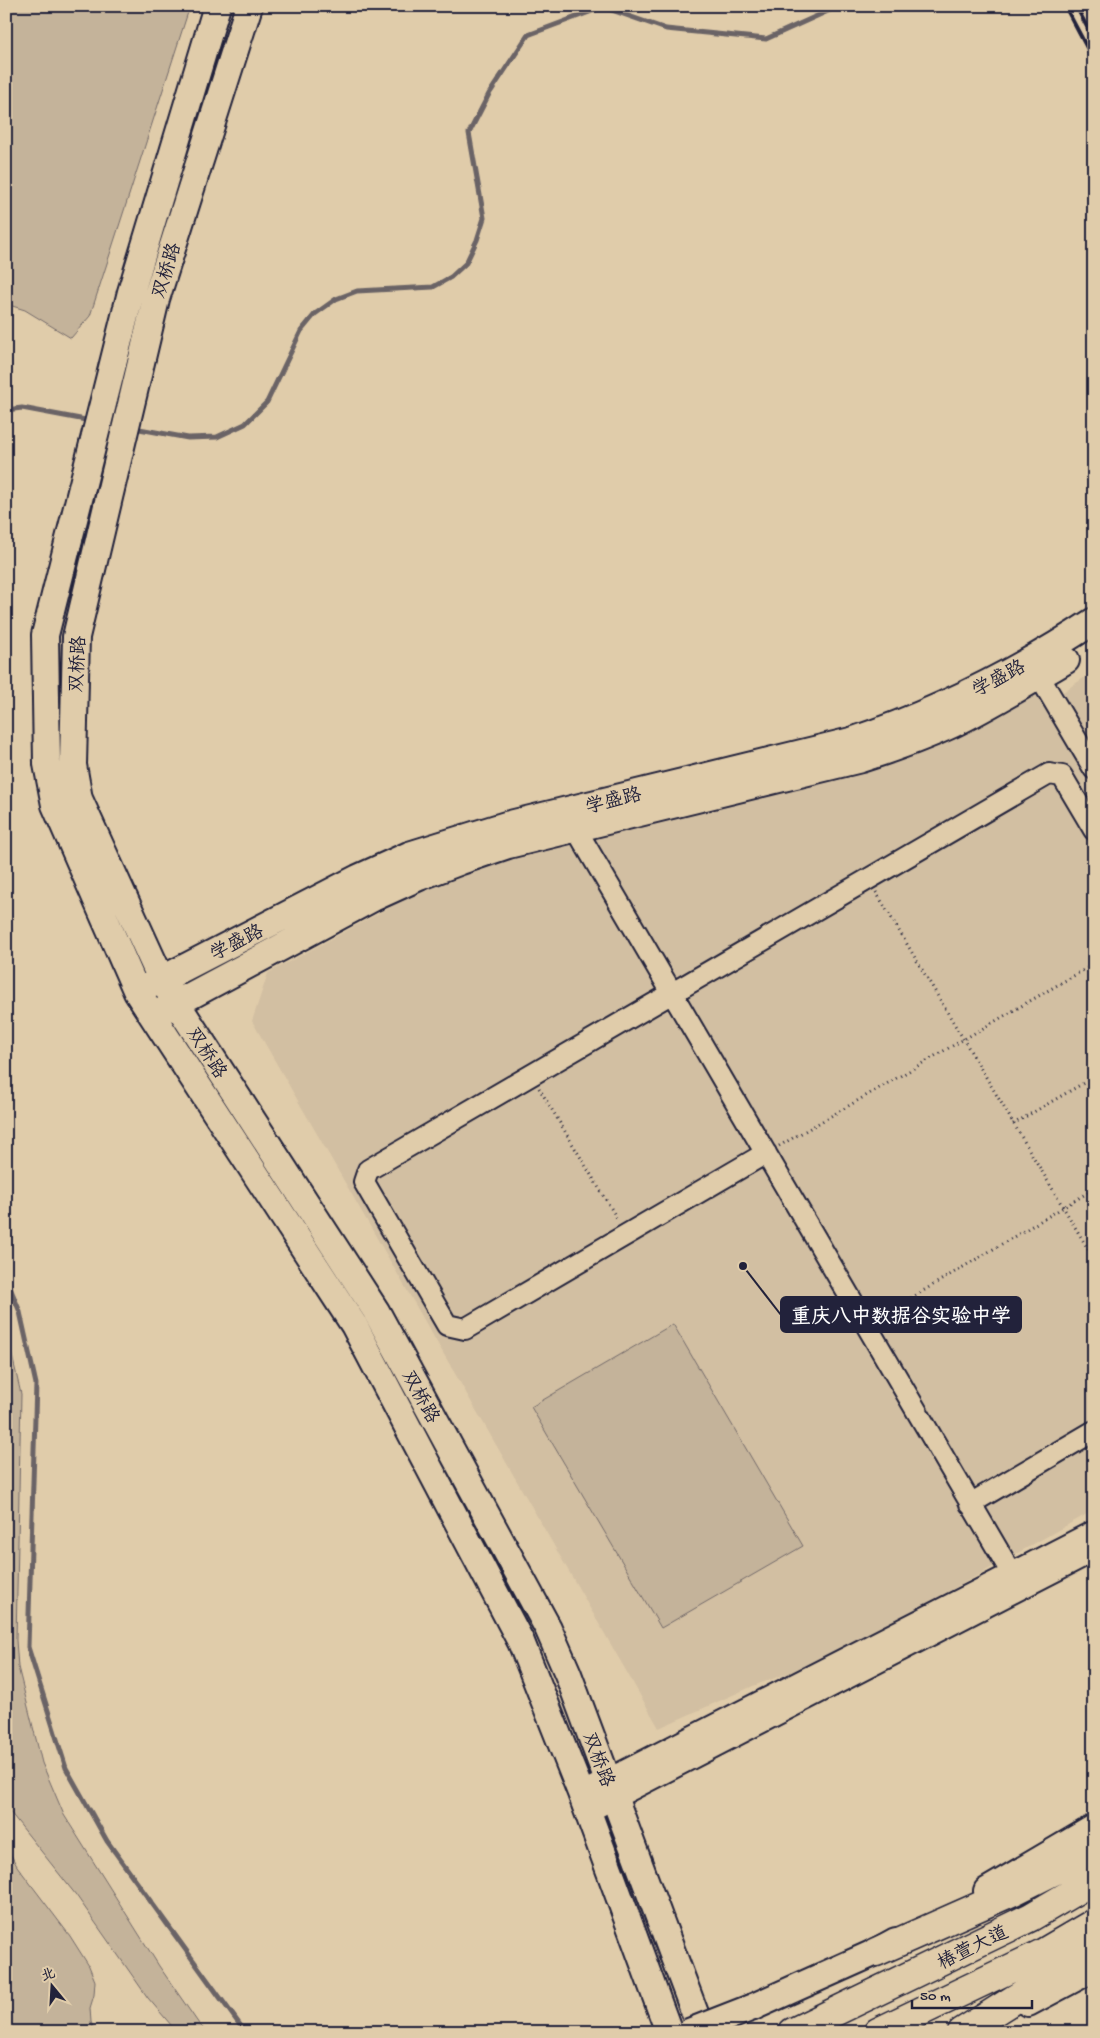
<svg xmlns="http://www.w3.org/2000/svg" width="1100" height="2038" font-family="'Gochi Hand','LXGW WenKai TC',sans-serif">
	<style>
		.built { fill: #d2bfa2 }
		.green { fill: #c4b39a; stroke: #736a6a }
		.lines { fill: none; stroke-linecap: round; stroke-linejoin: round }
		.stream { stroke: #6b6466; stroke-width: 5 }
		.minor-casing { stroke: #22223b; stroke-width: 24 }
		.major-casing { stroke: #22223b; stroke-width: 30 }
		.highway-casing { stroke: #22223b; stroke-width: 31 }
		.path { stroke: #22223b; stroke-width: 3; stroke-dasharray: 1 4; stroke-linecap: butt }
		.minor { stroke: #e0ccaa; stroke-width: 20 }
		.major { stroke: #e0ccaa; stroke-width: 26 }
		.highway { stroke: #e0ccaa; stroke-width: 28 }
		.rail { stroke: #22223b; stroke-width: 4 }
		.major-bridge-casing { stroke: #22223b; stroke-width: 30; stroke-linecap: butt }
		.major-bridge { stroke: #e0ccaa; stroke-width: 26 }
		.labels { text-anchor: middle; stroke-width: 4; stroke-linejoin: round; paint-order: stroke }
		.street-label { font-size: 19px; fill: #22223b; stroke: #e0ccaa }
		.leader { fill: none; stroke: #22223b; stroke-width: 2 }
		.callout-dot { fill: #22223b; stroke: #e0ccaa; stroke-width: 2 }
		.callout { fill: #22223b; stroke: #22223b; stroke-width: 2 }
		.callout-label { font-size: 20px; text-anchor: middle; font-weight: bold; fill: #fff }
	</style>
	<rect width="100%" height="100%" fill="#e0ccaa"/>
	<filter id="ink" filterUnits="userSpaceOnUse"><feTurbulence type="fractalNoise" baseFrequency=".02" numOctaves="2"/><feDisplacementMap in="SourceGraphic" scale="10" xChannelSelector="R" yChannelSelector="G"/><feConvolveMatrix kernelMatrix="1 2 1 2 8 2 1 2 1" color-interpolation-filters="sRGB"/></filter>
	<g filter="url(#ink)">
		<!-- built -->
		<path class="built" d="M1094,671V752L1060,694Z
			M1038,694L1094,787V1510L832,1657L753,1686L659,1728L252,1021L268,973L448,876L509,855L972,728Z"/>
		<!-- green -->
		<path class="green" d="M6,6H190L90,316L71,338L25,310L6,304Z
			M673,1324L803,1546L661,1628L531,1407Z
			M6,1330L21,1394L16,1640L18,1667L42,1763L64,1815L159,1966L199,2024L207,2032H177L148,1998L76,1895L6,1807Z
			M6,1846L17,1866L70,1936L89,1966L95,1981L94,1995L90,2008L91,2022L95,2032H6Z"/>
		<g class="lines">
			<!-- stream -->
			<path class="stream" d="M6,410L22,408L91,421
				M134,428L188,438L217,437L245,424L267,402L301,331L315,314L336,299L357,291L433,287L451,277L466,263L477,240L484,218L469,133L489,94L528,35L603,7L666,29L766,39L839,6
				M6,1278L20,1312L36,1384L28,1647L66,1768L107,1841L245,2032"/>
			<!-- minor casing -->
			<g class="minor-casing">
				<path id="minor" d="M1039,676L1094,769
					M576,829L1012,1574
					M766,1153L465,1329L447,1325L364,1182L368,1170L1049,774L1062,776L1094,830
					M970,1504L1094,1431
					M581,1793L1094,1531
					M588,1812L1094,1551"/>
			</g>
			<!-- major casing -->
			<g class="major-casing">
				<path id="major" d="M217,6L131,292L45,635L47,764L55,805L137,992L354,1325L521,1642L581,1793L669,2032
					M249,6L156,299L76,637L73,765L79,799L161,979L376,1311L548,1628L568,1674L702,2032
					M147,987L358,878L409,855L506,825L851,741C937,712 1018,671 1094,621
					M162,1011L373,898L419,877L461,861L508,845L861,759C892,749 923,738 953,724C992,705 1029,682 1066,660
					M987,1891L1094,1828
					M1028,2003L1094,1968
					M753,2007L876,1952L896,1941"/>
			</g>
			<!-- highway casing -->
			<g class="highway-casing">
				<path id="highway" d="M876,1952L1014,1891L1094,1851
					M793,2032L1031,1917L1094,1880
					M878,2032L1041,1954L1094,1923
					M962,2032L1094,1949"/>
			</g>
			<!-- path -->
			<path class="path" d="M876,892L1094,1259
				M539,1088L618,1220
				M1013,1124L1094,1077
				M779,1146L1094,964
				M881,1316L1094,1189"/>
			<!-- minor -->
			<use href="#minor" class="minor"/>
			<!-- major -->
			<use href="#major" class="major"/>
			<!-- highway -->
			<use href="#highway" class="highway"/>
			<!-- rail -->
			<path class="rail" d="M1065,6L1094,61
				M1076,6L1094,40"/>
			<!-- major-bridge casing -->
			<g class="major-bridge-casing">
				<path id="major-bridge" d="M689,2032L753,2007"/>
			</g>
			<!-- major-bridge -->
			<use href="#major-bridge" class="major-bridge"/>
		</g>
	</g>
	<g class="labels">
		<!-- street labels -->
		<g class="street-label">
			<text transform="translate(165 270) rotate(-73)" y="7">双桥路</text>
			<text transform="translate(76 664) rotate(-87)" y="7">双桥路</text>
			<text transform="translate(998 677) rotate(-28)" y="7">学盛路</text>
			<text transform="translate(613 799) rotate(-14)" y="7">学盛路</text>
			<text transform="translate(236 941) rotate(-27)" y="7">学盛路</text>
			<text transform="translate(208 1052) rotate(57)" y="7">双桥路</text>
			<text transform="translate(422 1396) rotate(61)" y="7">双桥路</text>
			<text transform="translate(600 1759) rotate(69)" y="7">双桥路</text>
			<text transform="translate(972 1946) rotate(-26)" y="7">椿萱大道</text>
		</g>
	</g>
	<!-- callouts -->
	<path class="leader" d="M743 1266L781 1315"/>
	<circle class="callout-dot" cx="743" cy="1266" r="5"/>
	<rect class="callout" x="781" y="1297" width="240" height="35" rx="5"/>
	<g class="callout-label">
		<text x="901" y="1322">重庆八中数据谷实验中学</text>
	</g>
	<!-- margin -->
	<rect width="1100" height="2038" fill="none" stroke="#e0ccaa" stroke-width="25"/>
	<rect x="12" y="12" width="1075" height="2013" fill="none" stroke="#22223b" stroke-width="2" filter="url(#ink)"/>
	<!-- north arrow -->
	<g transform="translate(52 1986) rotate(342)" stroke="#e0ccaa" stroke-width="4" paint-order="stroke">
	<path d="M0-4L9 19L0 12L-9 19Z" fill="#22223b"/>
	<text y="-8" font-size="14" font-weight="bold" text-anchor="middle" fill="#22223b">北</text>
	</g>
	<!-- scale -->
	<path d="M912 2000v8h120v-8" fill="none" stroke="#22223b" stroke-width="2.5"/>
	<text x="920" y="2000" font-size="15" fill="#22223b" stroke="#e0ccaa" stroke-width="4" paint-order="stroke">50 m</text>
</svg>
